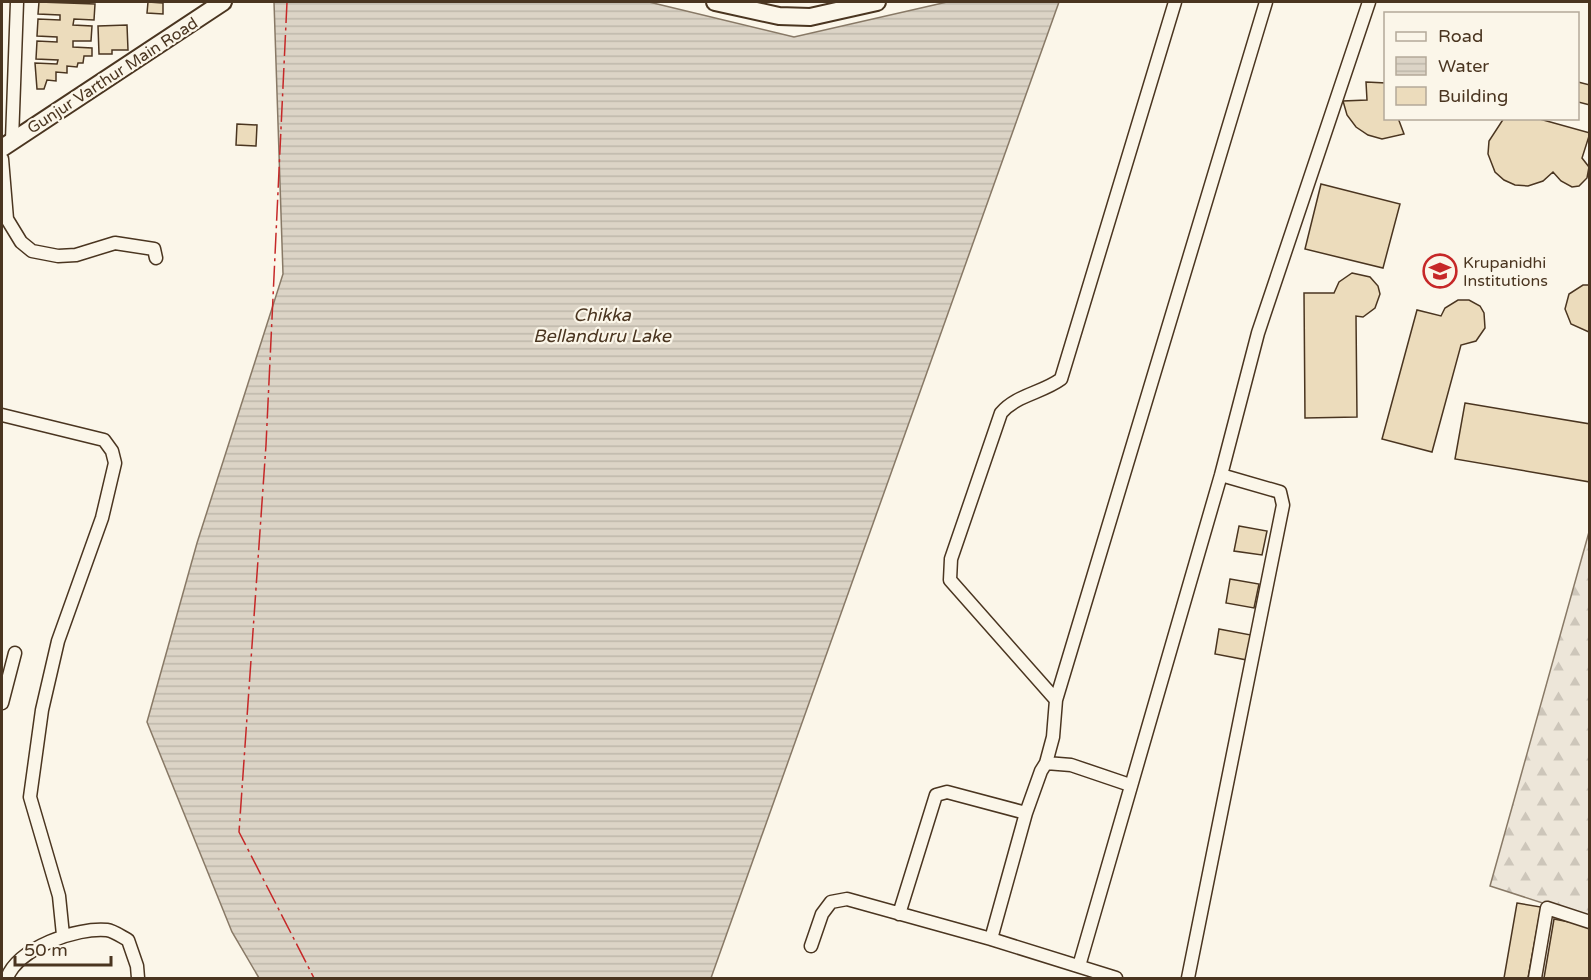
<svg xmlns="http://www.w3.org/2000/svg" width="1591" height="980" font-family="'Varela Round',sans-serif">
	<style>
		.forest { fill: url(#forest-firs); stroke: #887966; stroke-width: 1.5 }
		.water { fill: url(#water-rules); stroke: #887966; stroke-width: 1.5 }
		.building { fill: #ecdcbc; stroke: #4a3520; stroke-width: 1.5 }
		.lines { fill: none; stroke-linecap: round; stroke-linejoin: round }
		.minor-casing { stroke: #4a3520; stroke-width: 15 }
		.secondary-casing { stroke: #4a3520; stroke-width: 20 }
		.minor { stroke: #fbf6e9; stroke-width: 12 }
		.secondary { stroke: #fbf6e9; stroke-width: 16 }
		.power { stroke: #c62828; stroke-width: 1.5; stroke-dasharray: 21 4.5 3 4.5; stroke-linecap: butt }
		.labels { text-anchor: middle; stroke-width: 4.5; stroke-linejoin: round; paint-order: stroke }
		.street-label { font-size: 16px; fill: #4a3520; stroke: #fbf6e9 }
		.poi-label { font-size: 16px; fill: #4a3520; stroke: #fbf6e9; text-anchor: start }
		.water-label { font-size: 18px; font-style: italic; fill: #4a3520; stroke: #fbf6e9 }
	</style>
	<defs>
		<pattern id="forest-firs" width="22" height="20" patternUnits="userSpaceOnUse" patternTransform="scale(1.5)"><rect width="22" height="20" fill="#ede6d9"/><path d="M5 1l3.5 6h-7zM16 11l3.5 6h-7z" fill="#cdc6ba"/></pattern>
		<pattern id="water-rules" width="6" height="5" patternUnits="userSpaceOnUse" patternTransform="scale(1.5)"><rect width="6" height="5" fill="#dcd4c6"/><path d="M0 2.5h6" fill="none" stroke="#beb7aa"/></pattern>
	</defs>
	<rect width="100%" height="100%" fill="#fbf6e9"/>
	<!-- forest -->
	<path class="forest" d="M1589,532V918L1490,886Z"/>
	<!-- water -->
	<path class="water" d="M274,2H649L794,37L947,2H1059L711,978H259L232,932L147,722L197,543L283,274Z"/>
	<!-- building -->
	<path class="building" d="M39,2L95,4L94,20L74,19L73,25L92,26L91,41H73V47L92,48V56H84L83,63H78L77,67L67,66V73L56,72V81L47,80L44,89H37L35,63L57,64L58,60L36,59L37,41L57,42V37L37,36L38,19L60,20V15L38,14Z
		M148,2L163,3V14L147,13Z
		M127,25L128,50H112V54H99L98,26Z
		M1366,82L1386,83V118H1398L1404,134L1382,139L1368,135L1356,127L1347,115L1343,101L1367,100Z
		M1578,82L1590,85V105L1578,102Z
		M1504,118H1536L1590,133L1582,158L1589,167L1587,178L1579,186L1572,187L1561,181L1553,172L1543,181L1528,186L1515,185L1504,180L1495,172L1488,154L1489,141Z
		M237,124L257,125L256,146L236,145Z
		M1321,184L1400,204L1383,268L1305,249Z
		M1352,273L1370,277L1378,286L1380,294L1375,308L1363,317L1356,316L1357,417L1305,418L1304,293H1334L1339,282Z
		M1583,285H1590V386L1589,332L1571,324L1565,309L1569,294Z
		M1458,300H1469L1480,306L1484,313L1485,328L1476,341L1461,345L1432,452L1382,439L1417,310L1441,316L1445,308Z
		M1465,403L1590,424V482L1455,459Z
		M1239,526L1267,531L1262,555L1234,551Z
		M1230,579L1259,584L1254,608L1226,603Z
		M1219,629L1251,635L1247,660L1215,654Z
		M1517,903L1541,907L1528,978H1504Z
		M1554,919L1590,926V978H1544Z"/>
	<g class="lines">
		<!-- minor casing -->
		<g class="minor-casing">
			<path id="minor" d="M12,140L17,2
				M2,159L7,219L21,242L32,251L58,256L76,255L115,243L154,249L156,258
				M2,415L104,440L112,451L115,463L102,518L58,641L42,710L30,797L59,896L63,935
				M1056,700L950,580L951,559L1001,413C1016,395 1042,393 1061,379L1175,2
				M2,703L15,653
				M1046,763L1071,765L1130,785
				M899,914L936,795L947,792L1026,813
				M991,939L1026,813L1041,771L1046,763L1053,737L1056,700L1266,2
				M811,946L822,914L831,902L847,899L991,939L1116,978
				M1079,966L1221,475L1258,333L1369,2
				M7,978C18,948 77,927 107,930C114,931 122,937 128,940L137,966L138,978
				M1188,978L1283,505L1280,492L1221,475
				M1535,978L1547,908L1590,922"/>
		</g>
		<!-- secondary casing -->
		<g class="secondary-casing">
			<path id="secondary" d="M715,2L779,16L810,17L877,2
				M2,148L223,2"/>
		</g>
		<!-- minor -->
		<use href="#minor" class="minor"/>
		<!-- secondary -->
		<use href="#secondary" class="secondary"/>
		<!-- power -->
		<path class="power" d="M287,2L266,445L239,832L314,978"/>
	</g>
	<!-- icons -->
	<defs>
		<g id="university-ring" transform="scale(1.725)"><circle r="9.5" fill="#fbf6e9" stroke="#c62828" stroke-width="1.5"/><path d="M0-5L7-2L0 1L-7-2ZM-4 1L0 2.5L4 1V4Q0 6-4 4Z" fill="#c62828"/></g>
	</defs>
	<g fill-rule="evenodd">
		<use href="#university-ring" x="1440" y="271"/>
	</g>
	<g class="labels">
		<!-- street labels -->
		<g class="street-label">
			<text transform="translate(112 75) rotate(-33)" y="6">Gunjur Varthur Main Road</text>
		</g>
		<!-- poi labels -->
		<g class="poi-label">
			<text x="1463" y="268">Krupanidhi<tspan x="1463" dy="18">Institutions</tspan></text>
		</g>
		<!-- water labels -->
		<g class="water-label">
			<text x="602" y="321">Chikka<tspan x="602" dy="21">Bellanduru Lake</tspan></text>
		</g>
	</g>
	<!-- border -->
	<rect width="1591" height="980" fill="none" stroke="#4a3520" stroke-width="6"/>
	<!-- legend -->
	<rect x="1384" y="12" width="195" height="108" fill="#fbf6e9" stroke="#b4a999" stroke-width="1.5"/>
	<rect x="1396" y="32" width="30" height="9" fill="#fbf6e9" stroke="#b4a999" stroke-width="1.5"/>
	<text x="1438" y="42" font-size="18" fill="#4a3520">Road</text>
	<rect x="1396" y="57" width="30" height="18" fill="url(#water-rules)" stroke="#b4a999" stroke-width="1.5"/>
	<text x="1438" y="72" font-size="18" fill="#4a3520">Water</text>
	<rect x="1396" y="87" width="30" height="18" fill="#ecdcbc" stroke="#b4a999" stroke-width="1.5"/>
	<text x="1438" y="102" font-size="18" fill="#4a3520">Building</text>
	<!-- scale -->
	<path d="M15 956v9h96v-9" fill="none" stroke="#4a3520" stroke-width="3"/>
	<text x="24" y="956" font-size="18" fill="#4a3520" stroke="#fbf6e9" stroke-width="4.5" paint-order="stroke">50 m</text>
</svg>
